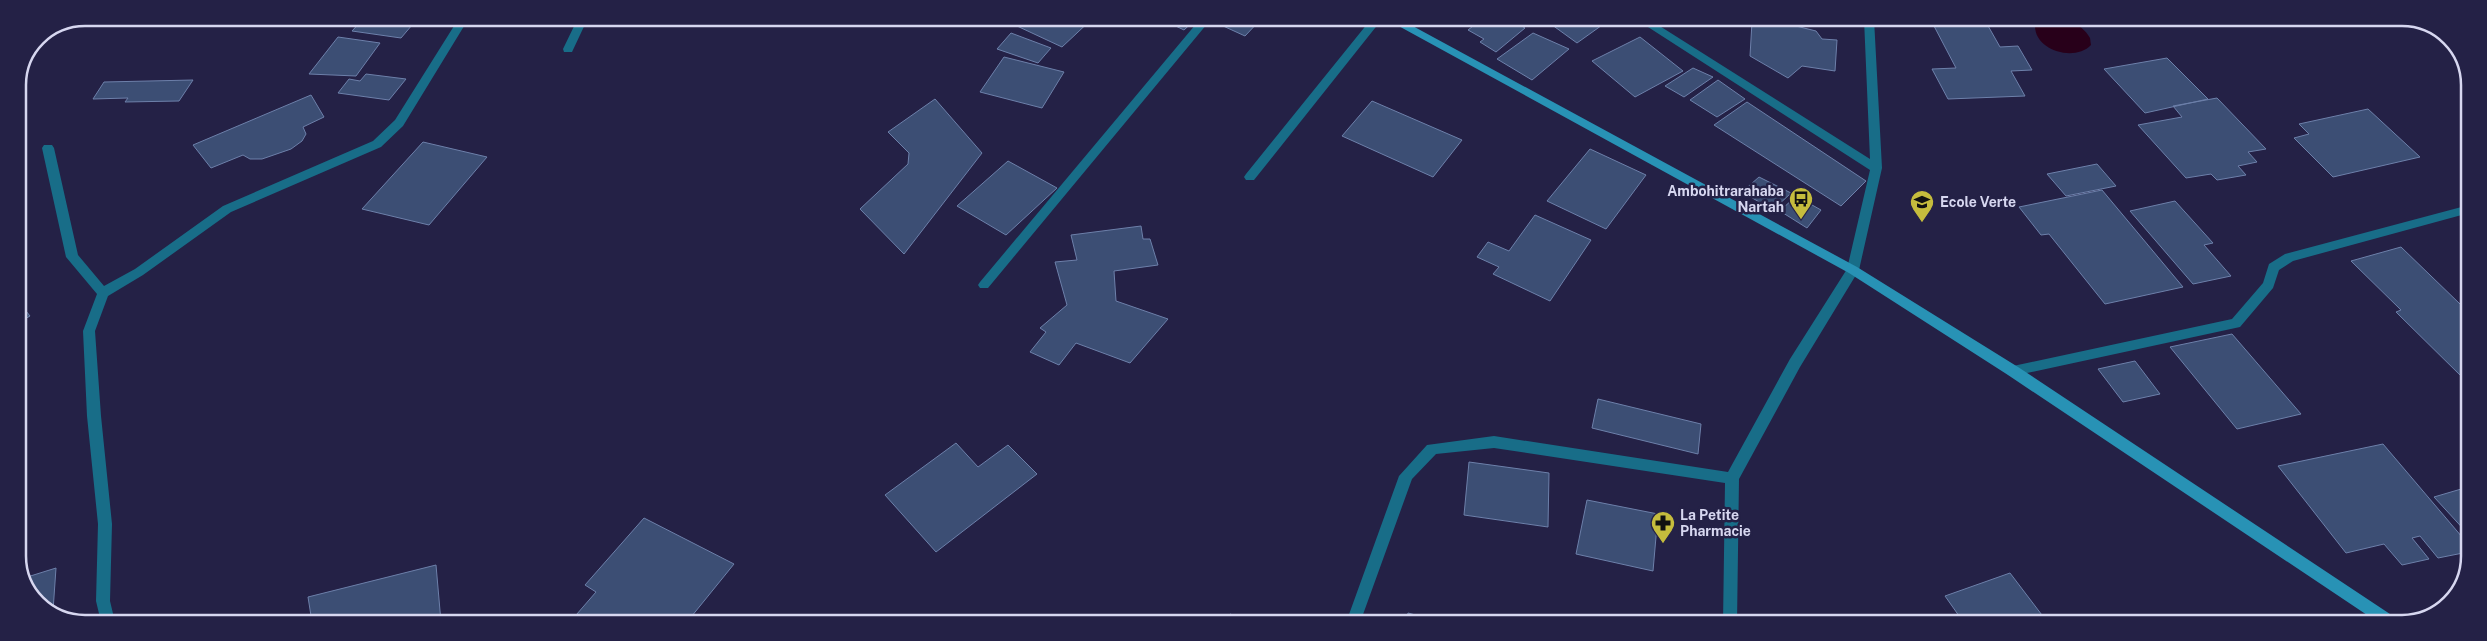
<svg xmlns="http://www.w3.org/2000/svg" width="2487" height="641" font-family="'Public Sans',sans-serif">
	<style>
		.water { fill: #28001a }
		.building { fill: #3c4e74; stroke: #6d80aa }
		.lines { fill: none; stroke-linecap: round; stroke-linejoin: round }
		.street { fill: #186d88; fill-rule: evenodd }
		.secondary { fill: #2892b5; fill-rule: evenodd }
		.labels { text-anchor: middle; stroke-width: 5; stroke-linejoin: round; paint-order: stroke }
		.poi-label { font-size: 14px; font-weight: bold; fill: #d7d7f0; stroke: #242146; text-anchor: start }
		.rim { fill: none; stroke: #d7d7f0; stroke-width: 2.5 }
	</style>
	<rect width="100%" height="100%" fill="#242146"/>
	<!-- water -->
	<path class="water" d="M2046,19C2064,19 2080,21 2090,38L2091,45C2075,62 2035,51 2035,26L2039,21Z"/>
	<!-- building -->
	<path class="building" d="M364,18H418L401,38L352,31Z
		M1003,18H1093L1062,47L1002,19Z
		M1159,18H1197L1184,30Z
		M1212,18H1262L1245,36L1210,20Z
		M1452,18H1474L1466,25L1464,23L1459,26L1449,21Z
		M1483,18H1508L1525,28L1496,52L1480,42L1484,39L1468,30Z
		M1554,18H1612L1577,43L1548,22Z
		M1752,22L1796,26L1816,31L1822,39L1837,40L1835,71L1802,66L1788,78L1750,56Z
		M1987,24L2000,47L2018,46L2032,70L2011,71L2025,96L1948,99L1932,69L1956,68L1934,26Z
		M1011,33L1051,48L1038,63L997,49Z
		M1533,33L1569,49L1532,80L1497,59Z
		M338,37L380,43L356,76L309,74Z
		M1640,37L1683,71L1635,97L1592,61Z
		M1004,57L1064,72L1042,108L980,92Z
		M2167,58L2208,99L2145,113L2104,69Z
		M1693,68L1713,77L1684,97L1665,86Z
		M366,74L406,79L389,100L338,93L349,79L360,81Z
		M193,80L179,101L125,102L128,98L93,99L104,82Z
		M1718,80L1745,99L1717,117L1690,100Z
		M311,95L324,117L303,127L306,134L302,141L291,149L262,159H250L243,155L211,168L193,145Z
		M2217,98L2266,149L2248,152L2257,162L2238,166L2246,175L2217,180L2211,174L2186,178L2138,125L2182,117L2173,106Z
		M935,99L982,153L904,254L860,209L908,164L909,153L888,132Z
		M1372,101L1462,140L1433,177L1342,136Z
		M1747,102L1866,181L1841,206L1714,125Z
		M2368,109L2420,157L2333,177L2294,138L2309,134L2299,124Z
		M423,142L487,157L429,225L362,209Z
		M1590,149L1646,175L1606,229L1547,201Z
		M1008,161L1057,188L1006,235L957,206Z
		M2097,164L2116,186L2066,196L2047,174Z
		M1759,177L1791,193L1773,210L1742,192Z
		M2102,190L2183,287L2105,304L2049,234L2041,235L2019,207Z
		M1796,196L1821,210L1807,228L1780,211Z
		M2175,201L2213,243L2204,245L2231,276L2193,284L2130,211Z
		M18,215L27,222L18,227Z
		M1535,215L1591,240L1550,301L1493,274L1499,267L1477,257L1488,242L1509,251Z
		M1141,226L1143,239H1150L1158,265L1114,271L1116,301L1168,319L1130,363L1076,343L1059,365L1030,352L1046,332L1040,328L1067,305L1055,262L1077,260L1071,235Z
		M2401,247L2460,304L2469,302V375L2462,377L2396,312L2401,310L2351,261Z
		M18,301L30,316L18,323Z
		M2232,334L2301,414L2237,429L2170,347Z
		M2135,361L2160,394L2123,402L2098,369Z
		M1598,399L1701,424L1698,454L1592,428Z
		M956,443L978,467L1008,445L1037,474L936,552L885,495Z
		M2383,444L2468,544V552L2438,558L2420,536L2412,538L2429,559L2402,565L2384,544L2346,553L2278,466Z
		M1469,462L1549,473L1548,527L1464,515Z
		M2468,487V534L2434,497Z
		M1587,500L1658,514L1653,571L1576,554Z
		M644,518L734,564L687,622H570L596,592L585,585Z
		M436,565L441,622H312L308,597Z
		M56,568L53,611L34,601L24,578Z
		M2010,573L2048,623H1964L1945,596Z
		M1408,613L1446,623H1405Z
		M1230,614L1259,623H1227Z"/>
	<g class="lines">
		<!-- street -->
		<path class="street" d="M459,18H469L403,126L381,147L231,212L143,275L108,296L95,331L101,416L112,524L110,601L115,622H101L96,601L98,524L87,416L83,331L97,294L66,257L42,148L44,145H52L54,148L78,255L104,286L135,269L223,206L373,141L395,120Z
			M578,18H588L572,52H564L563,49Z
			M1201,18H1212L988,288H980L978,285L980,282Z
			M1372,18H1383L1254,180H1246L1244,177L1246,174Z
			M1634,18H1647L1870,159L1864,19H1874L1882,168L1859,270L1800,367L1739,479L1737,623H1723L1725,483L1494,448L1436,454L1412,479L1361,620L1360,623H1348L1347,620L1399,476L1427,445L1494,436L1728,472L1790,359L1847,269L1870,170Z
			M2469,205V213L2293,261L2279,270L2273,288L2240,327L2013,376L2008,375L2007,371L2008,367L2013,366L2232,319L2263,283L2269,264L2285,254Z"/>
		<!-- secondary -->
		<path class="secondary" d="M1384,18H1398L1857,267L2018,367L2396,618L2398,623H2379L2008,375L1849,273Z"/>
	</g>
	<!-- icons -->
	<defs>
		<g id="bus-pin" transform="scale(1.25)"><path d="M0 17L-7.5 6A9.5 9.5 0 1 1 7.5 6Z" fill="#c5bc3d" stroke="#242146"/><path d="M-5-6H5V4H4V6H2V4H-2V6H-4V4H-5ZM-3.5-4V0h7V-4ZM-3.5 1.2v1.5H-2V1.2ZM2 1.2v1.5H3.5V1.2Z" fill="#111"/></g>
		<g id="school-pin" transform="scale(1.25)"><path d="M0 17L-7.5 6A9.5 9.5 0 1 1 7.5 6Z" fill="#c5bc3d" stroke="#242146"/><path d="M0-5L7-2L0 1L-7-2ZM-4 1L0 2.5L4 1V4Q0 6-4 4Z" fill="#111"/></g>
		<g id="pharmacy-pin" transform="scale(1.25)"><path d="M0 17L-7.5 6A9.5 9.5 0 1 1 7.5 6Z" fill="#c5bc3d" stroke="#242146"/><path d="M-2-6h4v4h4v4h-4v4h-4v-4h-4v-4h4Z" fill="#111"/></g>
	</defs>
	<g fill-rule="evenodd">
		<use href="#bus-pin" x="1801" y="199"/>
		<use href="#school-pin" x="1922" y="202"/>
		<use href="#pharmacy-pin" x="1663" y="523"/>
	</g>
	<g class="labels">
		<!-- poi labels -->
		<g class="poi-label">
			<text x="1784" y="196" text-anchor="end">Ambohitrarahaba<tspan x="1784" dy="16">Nartah</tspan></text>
			<text x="1940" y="207">Ecole Verte</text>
			<text x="1680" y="520">La Petite<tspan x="1680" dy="16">Pharmacie</tspan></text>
		</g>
	</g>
	<!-- crop -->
	<path d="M0 0H2487V641H0ZM85 26H2402A59 59 0 0 1 2461 85V556A59 59 0 0 1 2402 615H85A59 59 0 0 1 26 556V85A59 59 0 0 1 85 26Z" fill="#242146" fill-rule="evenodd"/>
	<path class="rim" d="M85 26H2402A59 59 0 0 1 2461 85V556A59 59 0 0 1 2402 615H85A59 59 0 0 1 26 556V85A59 59 0 0 1 85 26Z"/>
</svg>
